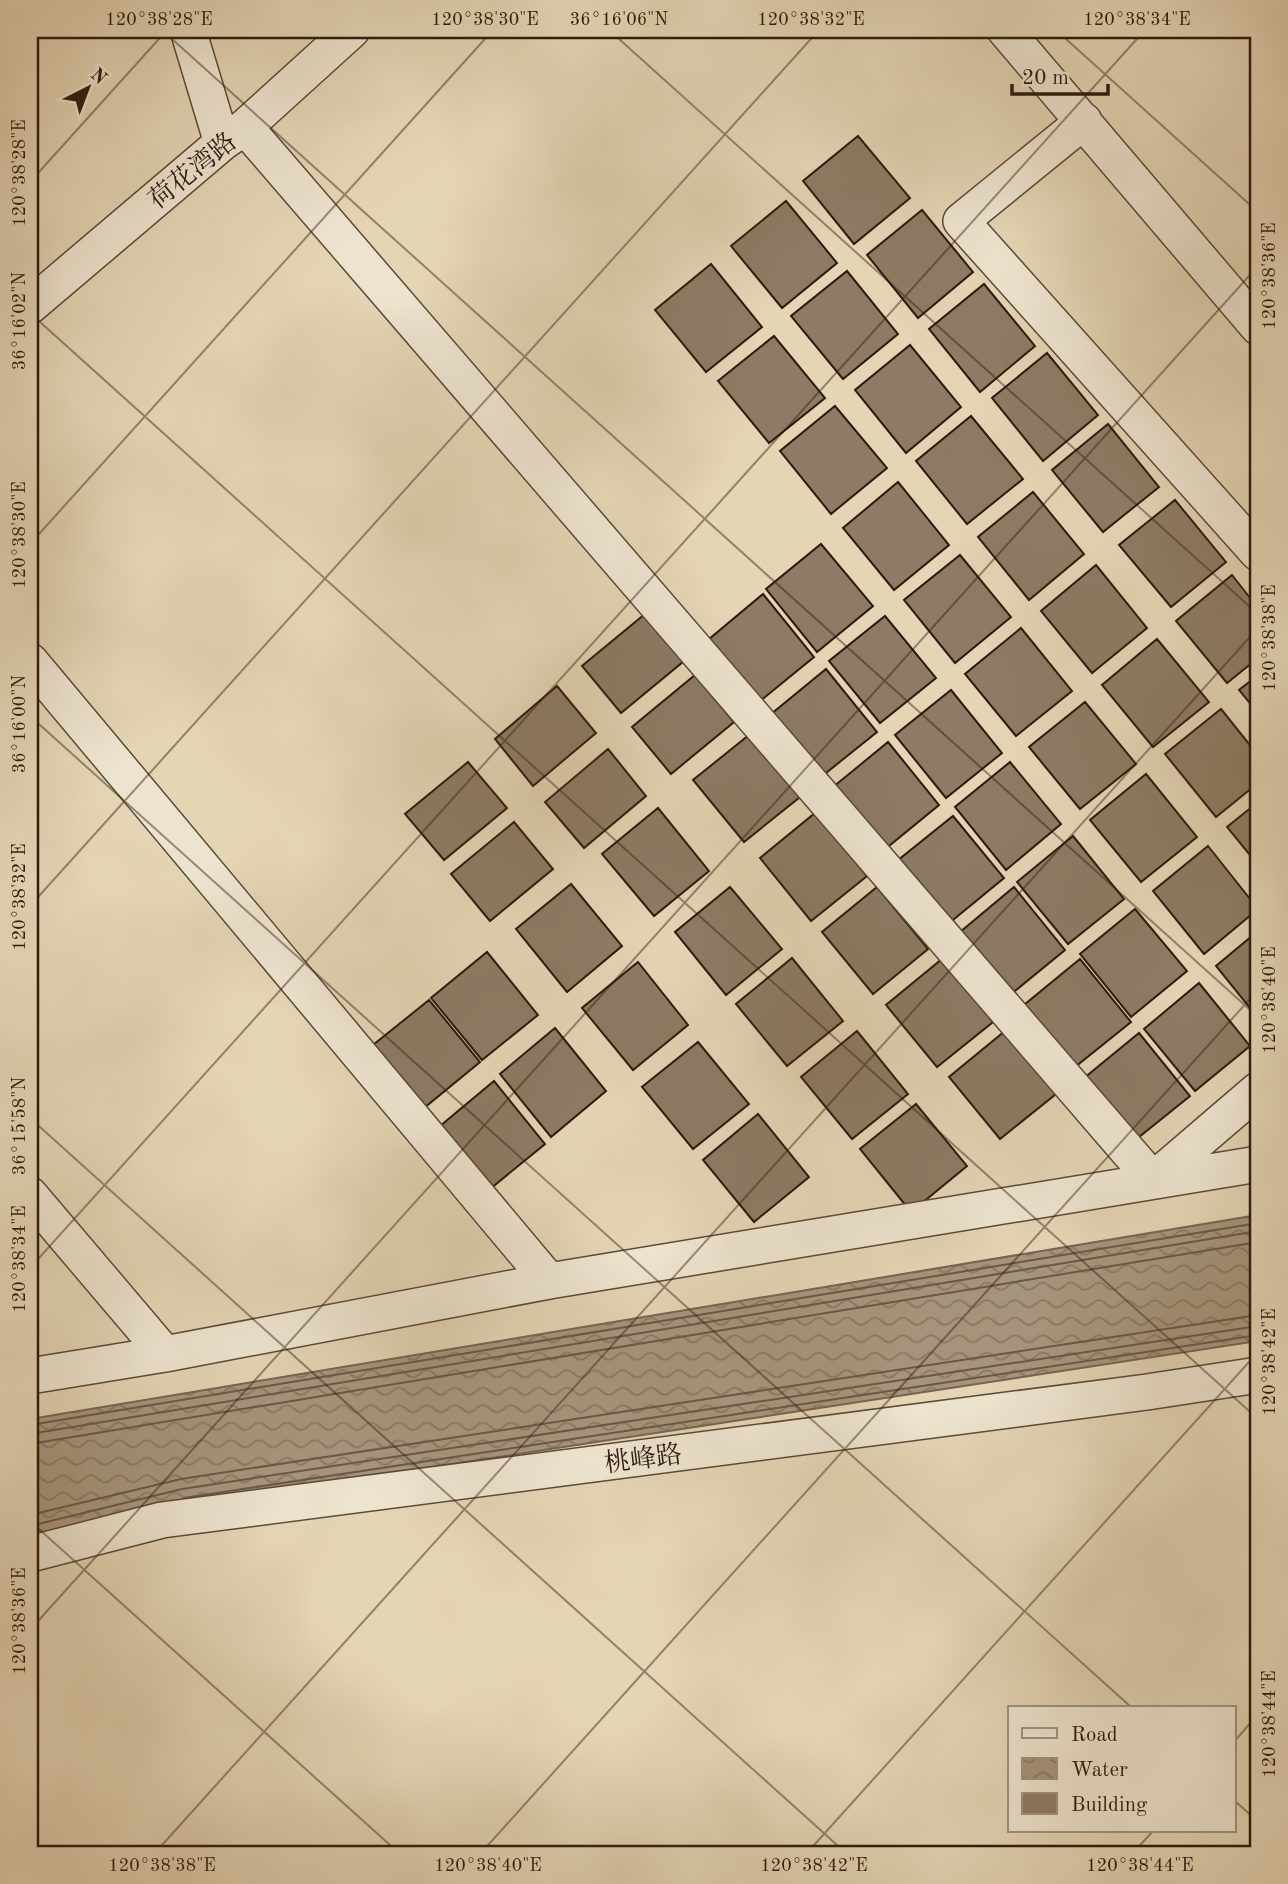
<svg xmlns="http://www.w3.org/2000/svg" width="1288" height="1884" font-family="'Old Standard TT','Noto Serif SC',serif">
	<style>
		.water { fill: url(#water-waves); stroke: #766451; stroke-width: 2 }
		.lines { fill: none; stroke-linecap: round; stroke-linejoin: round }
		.shore { stroke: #6a5846; stroke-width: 2 }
		.building { fill: #8d7b65; stroke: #2e1a0f; stroke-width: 2 }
		.street-casing { stroke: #5c4938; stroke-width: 38 }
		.street { stroke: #ede4cf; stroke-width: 35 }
		.ticks { fill: none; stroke: #2e1a0f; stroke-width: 2; stroke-opacity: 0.45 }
		.labels { text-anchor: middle; stroke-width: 6; stroke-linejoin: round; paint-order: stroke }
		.street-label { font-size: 26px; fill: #2e1a0f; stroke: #ede4cf }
		.neatline { fill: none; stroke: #2e1a0f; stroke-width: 2.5 }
		.ticks-label { font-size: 18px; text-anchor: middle; fill: #2e1a0f }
	</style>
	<defs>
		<pattern id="water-waves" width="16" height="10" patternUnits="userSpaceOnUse" patternTransform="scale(1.75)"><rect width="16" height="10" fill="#a6957d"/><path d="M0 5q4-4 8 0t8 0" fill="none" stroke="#887965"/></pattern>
	</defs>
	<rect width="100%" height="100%" fill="#e4d5b5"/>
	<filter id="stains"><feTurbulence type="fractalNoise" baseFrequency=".00286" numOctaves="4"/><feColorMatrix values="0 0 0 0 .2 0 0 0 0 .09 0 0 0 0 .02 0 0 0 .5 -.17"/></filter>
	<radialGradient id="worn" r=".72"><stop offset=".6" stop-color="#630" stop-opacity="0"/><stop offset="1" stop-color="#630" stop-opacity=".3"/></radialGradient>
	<!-- water -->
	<path class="water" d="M1258,1215V1341L184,1505L30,1542V1419Z"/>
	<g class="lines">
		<!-- shore -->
		<path class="shore" d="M30,1425L1258,1223
			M30,1434L1258,1231
			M30,1444L1258,1242
			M184,1498L1258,1335
			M30,1515L181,1479L1258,1315
			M30,1526L182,1489L1258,1326"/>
	</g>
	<!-- building -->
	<path class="building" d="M858,136L910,198L854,244L803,181Z
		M786,201L837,263L782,308L731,246Z
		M922,210L973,272L918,318L867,255Z
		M711,264L762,327L706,372L655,310Z
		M847,271L898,334L843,379L791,316Z
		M984,284L1035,346L980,392L929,329Z
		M774,336L825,398L769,443L718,381Z
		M910,345L961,407L906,453L855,390Z
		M1047,353L1098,415L1043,461L992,398Z
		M835,406L887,468L831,514L780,451Z
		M971,416L1023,479L967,524L916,461Z
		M1108,424L1159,487L1103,532L1052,470Z
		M898,482L949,545L894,590L843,528Z
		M1033,492L1084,554L1029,600L978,537Z
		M1175,500L1226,562L1171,607L1119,545Z
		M821,544L873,606L817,652L766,589Z
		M960,555L1011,617L955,663L904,600Z
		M1096,565L1147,628L1092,673L1041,611Z
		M1232,575L1258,608V658L1227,683L1176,621Z
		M763,594L814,657L759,702L708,640Z
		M645,614L684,661L621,713L582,666Z
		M885,616L936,678L880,723L829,661Z
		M1021,628L1072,691L1016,736L965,674Z
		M1157,639L1209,702L1153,747L1102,685Z
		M826,669L877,732L821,777L770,715Z
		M695,675L734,722L671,774L632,727Z
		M1258,675V713L1239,690Z
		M557,686L596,733L533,786L495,739Z
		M951,690L1002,753L946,798L895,735Z
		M1085,702L1136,764L1080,809L1029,747Z
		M1221,709L1258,755V783L1216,817L1165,754Z
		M749,735L800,797L744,842L693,780Z
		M888,742L939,805L884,850L832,788Z
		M608,749L646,796L584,848L545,802Z
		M468,762L507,808L444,860L405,814Z
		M1010,762L1061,824L1006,870L955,807Z
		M1146,774L1197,837L1141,882L1090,820Z
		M1258,802V865L1227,827Z
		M658,808L709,871L654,916L602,854Z
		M815,813L867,876L811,921L760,858Z
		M953,816L1004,878L948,924L897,861Z
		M514,822L553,869L490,921L451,874Z
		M1073,836L1124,899L1068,944L1017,882Z
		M1208,846L1258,909L1204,954L1153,891Z
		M571,884L622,946L567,992L516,929Z
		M730,887L782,949L726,995L675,932Z
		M877,887L928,949L873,994L822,932Z
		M1014,887L1065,950L1010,995L959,933Z
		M1135,909L1187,971L1131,1017L1080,954Z
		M1258,931V1018L1216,966Z
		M487,952L538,1015L482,1060L431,998Z
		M792,958L843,1021L787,1066L736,1004Z
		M942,959L993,1022L937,1067L886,1005Z
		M1080,959L1131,1022L1075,1067L1024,1005Z
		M638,962L688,1025L633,1070L582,1008Z
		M1199,983L1250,1046L1195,1091L1144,1029Z
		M429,1000L480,1062L424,1108L373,1045Z
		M555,1028L606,1091L551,1137L500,1074Z
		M857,1031L908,1094L852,1139L801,1077Z
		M1005,1031L1056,1094L1000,1139L949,1077Z
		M1139,1033L1190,1096L1134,1141L1083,1079Z
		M698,1042L749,1104L693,1149L642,1087Z
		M494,1081L545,1144L490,1189L439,1127Z
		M916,1104L967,1166L911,1212L860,1149Z
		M758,1114L809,1177L754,1222L703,1160Z"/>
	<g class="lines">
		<!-- street casing -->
		<g class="street-casing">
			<path id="street" d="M188,30L222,143
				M1005,30L1258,327
				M1084,121L961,221L1258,553
				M245,127L1153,1180L1258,1090
				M30,306L222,143L245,127L352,30
				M30,661L549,1281
				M30,1195L165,1354
				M30,1376L165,1354L549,1281L1258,1164
				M30,1554L162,1520L1147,1392L1258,1375"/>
		</g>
		<!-- street -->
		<use href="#street" class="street"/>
	</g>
	<!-- ticks -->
	<path class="ticks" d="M162,30L1258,1017M609,30L1258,614M1056,30L1258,212M30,182L167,30M30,313L1258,1419M30,544L493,30M30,716L1131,1707M30,906L819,30M30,1118L847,1854M30,1268L1145,30M30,1521L400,1854M30,1630L1258,266M1234,1742L1258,1714M1234,1800L1258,1822M154,1854L1258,628M480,1854L1258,990M806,1854L1258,1352M1132,1854L1154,1830"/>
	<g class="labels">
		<!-- street labels -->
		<g class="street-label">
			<text transform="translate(192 170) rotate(-39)" y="9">荷花湾路</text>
			<text transform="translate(643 1458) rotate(-7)" y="9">桃峰路</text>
		</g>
	</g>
	<!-- margin -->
	<rect width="1288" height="1884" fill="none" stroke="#e4d5b5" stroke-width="77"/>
	<!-- legend -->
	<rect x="1008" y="1706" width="228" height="126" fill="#ede4cf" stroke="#a19382" stroke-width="2"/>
	<rect x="1022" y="1728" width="35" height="10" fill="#ede4cf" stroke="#a19382" stroke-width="2"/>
	<text x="1071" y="1741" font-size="21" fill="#2e1a0f">Road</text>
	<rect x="1022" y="1758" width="35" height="21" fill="url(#water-waves)" stroke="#a19382" stroke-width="2"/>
	<text x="1071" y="1776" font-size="21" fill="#2e1a0f">Water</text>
	<rect x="1022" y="1793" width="35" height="21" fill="#8d7b65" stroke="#a19382" stroke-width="2"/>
	<text x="1071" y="1811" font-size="21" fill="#2e1a0f">Building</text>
	<!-- north arrow -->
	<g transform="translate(88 88) rotate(42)" stroke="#ede4cf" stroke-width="5" paint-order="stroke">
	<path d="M0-5L12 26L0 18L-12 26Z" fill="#2e1a0f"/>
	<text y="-10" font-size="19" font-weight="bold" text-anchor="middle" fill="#2e1a0f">N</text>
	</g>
	<!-- scale -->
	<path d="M1012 84v10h96v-10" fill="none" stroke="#2e1a0f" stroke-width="3.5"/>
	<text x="1022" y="84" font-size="21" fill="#2e1a0f" stroke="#ede4cf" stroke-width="5" paint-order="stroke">20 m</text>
	<rect x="38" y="38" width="1212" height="1808" class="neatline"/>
	<g class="ticks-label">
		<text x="159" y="25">120°38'28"E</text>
		<text x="485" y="25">120°38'30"E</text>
		<text x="619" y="25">36°16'06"N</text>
		<text x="811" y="25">120°38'32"E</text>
		<text x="1137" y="25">120°38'34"E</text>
		<text transform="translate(19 173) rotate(-90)" y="6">120°38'28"E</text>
		<text transform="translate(1269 276) rotate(-90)" y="6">120°38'36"E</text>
		<text transform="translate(19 321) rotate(-90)" y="6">36°16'02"N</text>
		<text transform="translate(19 535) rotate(-90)" y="6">120°38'30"E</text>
		<text transform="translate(1269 638) rotate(-90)" y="6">120°38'38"E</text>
		<text transform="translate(19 724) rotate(-90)" y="6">36°16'00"N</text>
		<text transform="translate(19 897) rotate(-90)" y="6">120°38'32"E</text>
		<text transform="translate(1269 1000) rotate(-90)" y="6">120°38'40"E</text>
		<text transform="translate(19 1126) rotate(-90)" y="6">36°15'58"N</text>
		<text transform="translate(19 1259) rotate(-90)" y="6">120°38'34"E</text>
		<text transform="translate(1269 1362) rotate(-90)" y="6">120°38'42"E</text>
		<text transform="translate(19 1621) rotate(-90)" y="6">120°38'36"E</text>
		<text transform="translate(1269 1724) rotate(-90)" y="6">120°38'44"E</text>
		<text x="162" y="1871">120°38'38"E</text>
		<text x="488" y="1871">120°38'40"E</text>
		<text x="814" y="1871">120°38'42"E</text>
		<text x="1140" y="1871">120°38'44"E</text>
	</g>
	<rect width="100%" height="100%" filter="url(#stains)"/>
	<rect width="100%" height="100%" fill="url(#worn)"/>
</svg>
